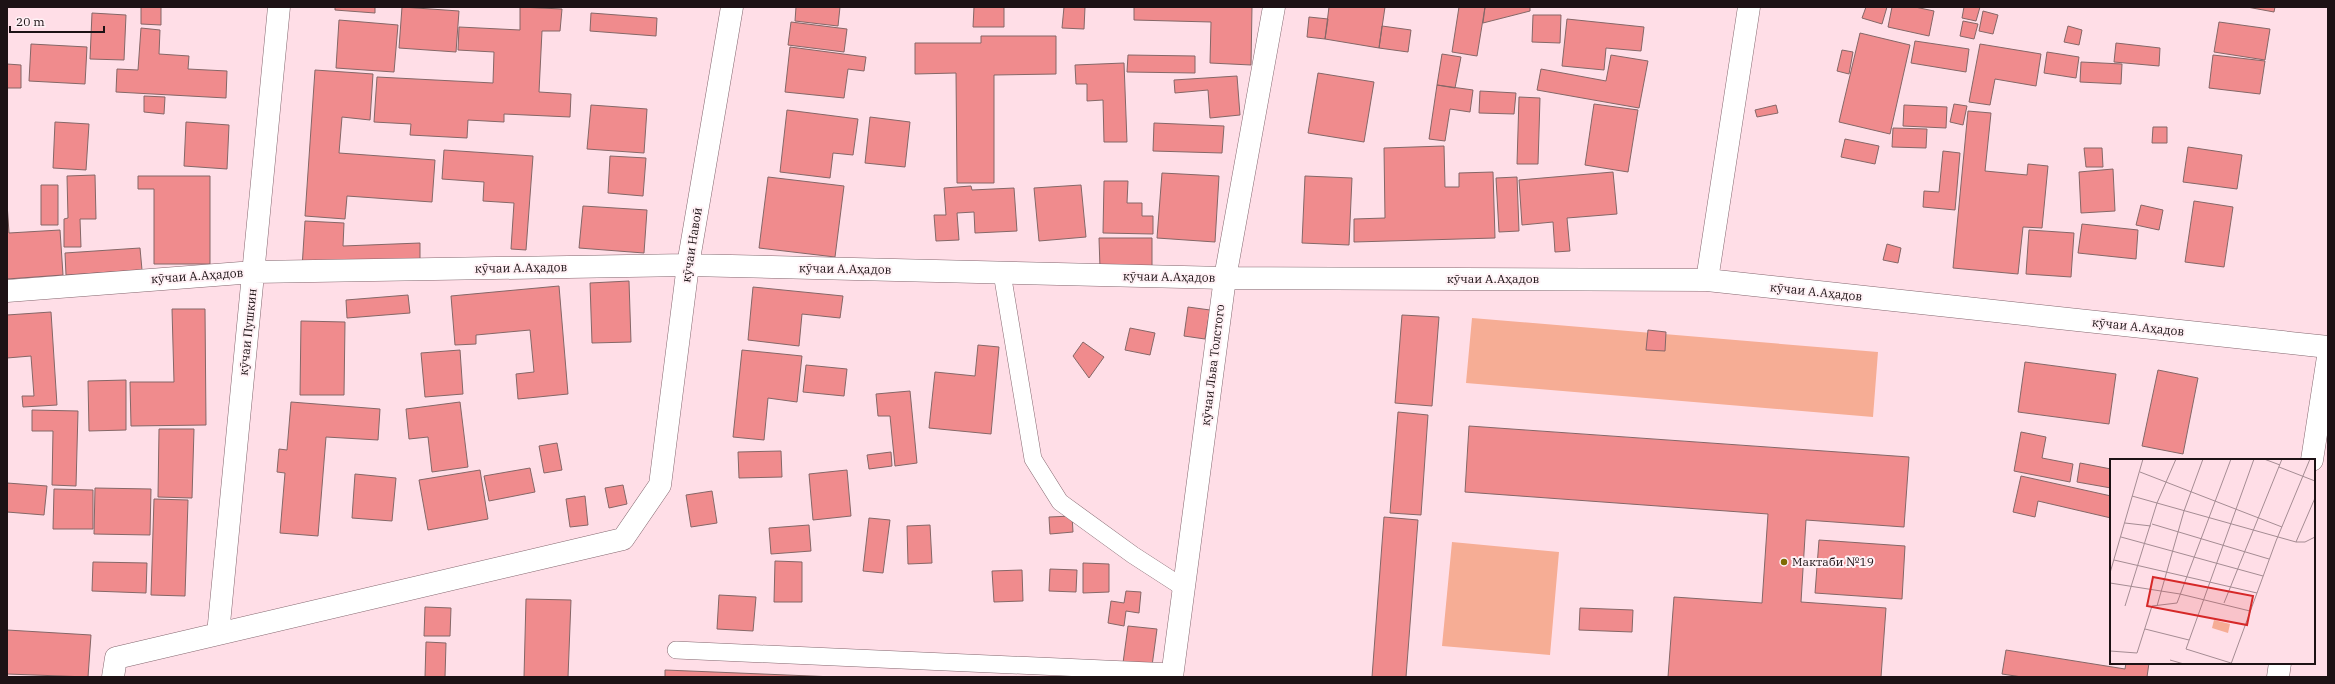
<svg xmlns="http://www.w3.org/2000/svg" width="2335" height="684" font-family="'IBM Plex Serif',serif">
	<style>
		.green { fill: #f6ad95 }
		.building { fill: #f08b8d; stroke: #856767 }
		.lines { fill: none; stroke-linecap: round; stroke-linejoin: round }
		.lane-casing { stroke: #84676f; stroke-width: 18 }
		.street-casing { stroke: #84676f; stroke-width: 23 }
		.secondary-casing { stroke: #84676f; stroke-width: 23 }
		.lane { stroke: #fff; stroke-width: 17 }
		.street { stroke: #fff; stroke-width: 22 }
		.secondary { stroke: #fff; stroke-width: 22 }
		.poi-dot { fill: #7f6b04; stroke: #fff1f5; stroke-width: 1.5 }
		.labels { text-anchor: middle; stroke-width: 4; stroke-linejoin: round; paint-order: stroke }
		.street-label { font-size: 12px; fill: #1d1215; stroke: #fff1f5 }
		.poi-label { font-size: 12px; fill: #1d1215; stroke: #fff1f5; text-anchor: start }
		.inset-road { fill: none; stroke: #a58c93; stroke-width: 1 }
		.view { fill: #d62828; fill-opacity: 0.15; stroke: #d62828; stroke-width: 2 }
		.inset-edge { fill: none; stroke: #1d1215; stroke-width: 2 }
	</style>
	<rect width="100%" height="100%" fill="#ffdee7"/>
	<!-- green -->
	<path class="green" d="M1472,318L1878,352L1873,417L1466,383Z
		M1452,542L1559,552L1550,655L1442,646Z"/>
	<!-- building -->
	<path class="building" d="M141,7H161V25L141,24Z
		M335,7H375V13L335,10Z
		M402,7L459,11L456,52L399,48Z
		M520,7L562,9L560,31H542L539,92L571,94L570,117L504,114V122L468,120L467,138L410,135L411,124L374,122L377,77L493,83L494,52L458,50L459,27L520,30Z
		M796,7H840L838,26L795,21Z
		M974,7H1004V27H973Z
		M1064,7H1085L1084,29L1062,28Z
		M1134,7H1252L1251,65L1210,63L1211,22L1134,20Z
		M1329,7H1385L1379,48L1325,39Z
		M1459,7H1485L1477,56L1452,52Z
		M1485,7H1530V11L1483,23Z
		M1866,7H1887L1882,24L1862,18Z
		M1892,7H1915L1934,11L1929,36L1888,27Z
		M1964,7H1980L1976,21L1962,18Z
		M2247,7H2275L2274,12Z
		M1983,11L1998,15L1993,34L1979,31Z
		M92,13L126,15L124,60L90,59Z
		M591,13L657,18L656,36L590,31Z
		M1533,15H1561L1560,43L1532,42Z
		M1309,17L1328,19L1325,39L1307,37Z
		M1567,19L1644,27L1641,51L1606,48L1604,70L1562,66Z
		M339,20L398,25L394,72L336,68Z
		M1963,21L1978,24L1974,39L1960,36Z
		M791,22L847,29L844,52L788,45Z
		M2219,22L2270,29L2265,60L2214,52Z
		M1382,26L1411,30L1408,52L1379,48Z
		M2068,26L2082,30L2079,45L2064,42Z
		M141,28L160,30L159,54L189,56L188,69L227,71L226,98L116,92L117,69L138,70Z
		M1860,33L1910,45L1890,134L1839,122Z
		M981,36H1056V74L994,75V183H957L956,73L915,74V43H981Z
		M1915,41L1969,49L1966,72L1911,63Z
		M2116,43L2160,48L2159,66L2114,62Z
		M31,44L87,47L85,84L29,81Z
		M1980,44L2041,54L2036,86L1995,79L1990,105L1969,102Z
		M790,47L866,57L864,71L848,69L844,98L785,92Z
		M1842,50L1853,52L1849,74L1837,71Z
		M2047,52L2079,57L2076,78L2044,73Z
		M1442,54L1461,57L1455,88L1437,85Z
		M1128,55L1195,56V73L1127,72Z
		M1611,55L1648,61L1639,108L1537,90L1541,69L1606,81Z
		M2213,55L2265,61L2260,94L2209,88Z
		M2081,62L2122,64L2121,84L2080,82Z
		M1124,63L1127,142H1104L1103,100L1087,101V84H1076L1075,65Z
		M7,64L21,65V88H7Z
		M315,70L373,74L370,120L342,117L339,153L435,160L432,202L347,196L345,219L305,216Z
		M1318,73L1374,82L1364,142L1308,133Z
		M1237,76L1240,115L1210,118L1208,90L1175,93L1174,80Z
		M1437,85L1473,90L1470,112L1450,109L1445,141L1429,139Z
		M1480,91L1516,93L1514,114L1479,113Z
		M144,96L165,97L164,114L144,112Z
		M1519,97L1540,98L1538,164H1517Z
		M1594,104L1638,110L1628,172L1585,165Z
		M1954,104L1967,106L1963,125L1950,122Z
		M591,105L647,109L644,153L587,149Z
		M1776,105L1778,113L1757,117L1755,110Z
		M1904,105L1947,107L1946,128L1903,126Z
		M787,110L858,119L853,155L833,153L830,178L780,172Z
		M1968,111L1991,113L1985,171L2027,175L2028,164L2048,166L2042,228L2023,227L2018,274L1953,268Z
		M870,117L910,122L905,167L865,163Z
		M55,122L89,124L86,170L53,168Z
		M186,122L229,125L227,169L184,166Z
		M1154,123L1224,126L1222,153L1153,151Z
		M2153,127H2167V143H2152Z
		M1893,128L1927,129L1926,148L1892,147Z
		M1845,139L1879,146L1875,164L1841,157Z
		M1444,146L1445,187H1459V173L1493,172L1495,238L1354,242V219L1385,218L1384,148Z
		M2188,147L2242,155L2237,189L2183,182Z
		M2084,148H2102L2103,167H2086Z
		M444,150L533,156L526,250L511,249L514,203L483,201L484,182L442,179Z
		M1943,151L1960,153L1955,210L1923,207L1924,191L1939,192Z
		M610,156L646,158L643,196L608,193Z
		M2113,169L2115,211L2081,213L2079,172Z
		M1613,172L1617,214L1567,218L1570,251L1555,252L1553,222L1522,225L1519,180Z
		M1162,173L1219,176L1215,242L1157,238Z
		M95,175L96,219H80L81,247H64V219L68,218L67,176Z
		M138,176H210V264H154V189H138Z
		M1305,176L1352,178L1349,245L1302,243Z
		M768,177L844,186L835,257L759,248Z
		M1517,177L1519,231L1499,232L1496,178Z
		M1104,181H1128L1127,203H1142V216H1153V234L1103,233Z
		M41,185H58V225H41Z
		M1081,185L1086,237L1039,241L1034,188Z
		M971,186L972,190L1014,188L1017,231L975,233L974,212L957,213L959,240L936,241L934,215H946L944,188Z
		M2194,201L2233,207L2224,267L2185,262Z
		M7,203L9,233L60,230L63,275L7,279Z
		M2141,205L2163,210L2159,230L2136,225Z
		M583,206L647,210L644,253L579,248Z
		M305,221L344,223L343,246L420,243V264L302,268Z
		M2082,224L2138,230L2136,259L2078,253Z
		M2029,230L2074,233L2071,277L2026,274Z
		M1099,238H1152V267L1100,268Z
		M1887,244L1901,248L1898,263L1883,260Z
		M140,248L142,270L66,275L65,253Z
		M629,281L631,342L592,343L590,283Z
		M559,286L568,394L518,399L516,374L534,372L530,330L476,335V344L455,345L451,296Z
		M753,287L843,296L840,318L802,314L799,346L748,340Z
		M408,295L410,313L347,318L346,300Z
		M1188,307L1210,310L1205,339L1184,336Z
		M172,309H205L206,425L131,426L130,382H174Z
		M51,312L57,405L23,407L22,396H34L31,356L7,358V315Z
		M1402,315L1439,317L1432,406L1395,403Z
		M301,321L345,322L344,395H300Z
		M1130,328L1155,333L1150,355L1125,350Z
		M1648,330L1666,332L1665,351L1646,350Z
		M1083,342L1104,357L1089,378L1073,356Z
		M978,345L999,347L991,434L929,428L935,372L975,376Z
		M460,350L463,394L425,397L421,353Z
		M742,350L802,356L797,402L768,398L764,440L733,437Z
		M2025,362L2116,374L2109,424L2018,412Z
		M806,365L847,369L844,396L803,392Z
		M2158,370L2198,378L2183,454L2142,446Z
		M126,380V430L89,431L88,381Z
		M910,391L917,463L895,466L890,416H878L876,394Z
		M291,402L380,409L378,440L326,437L318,536L280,533L285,473L277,472L279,449L287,450Z
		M460,402L468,467L432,472L428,437L409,439L406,409Z
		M32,410L78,411L76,486L52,485L53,431H32Z
		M1398,412L1428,415L1421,515L1390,513Z
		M1469,426L1909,457L1904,527L1806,520L1801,602L1886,608L1881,677H1668L1674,597L1762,603L1768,514L1465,492Z
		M159,429H194L192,498L158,497Z
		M2021,432L2046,437L2042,458L2073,464L2070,482L2014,471Z
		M557,443L562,470L544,473L539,446Z
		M781,451L782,477L739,478L738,452Z
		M891,452L892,466L869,469L867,455Z
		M2080,463L2111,469V488L2077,482Z
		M530,468L535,492L489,501L484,476Z
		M480,470L488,519L428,530L419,480Z
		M847,470L851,516L813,520L809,474Z
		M355,474L396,478L392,521L352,518Z
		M2021,476L2111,496V518L2038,501L2035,517L2013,512Z
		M7,483L47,486L44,515L7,512Z
		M623,485L627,504L609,508L605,488Z
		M95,488L151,489L150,535L94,534Z
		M54,489L93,490V529H53Z
		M712,491L717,523L691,527L686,495Z
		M585,496L588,525L570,527L566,499Z
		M154,499L188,500L185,596L151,595Z
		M1072,516L1073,532L1050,534L1049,517Z
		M1384,517L1418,520L1406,677H1372Z
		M869,518L890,520L883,573L863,571Z
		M809,525L811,551L771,554L769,528Z
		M930,525L932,563L908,564L907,526Z
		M1819,540L1905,546L1902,599L1815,593Z
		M775,561L802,562V602H774Z
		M93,562L147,563L146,593L92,591Z
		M1083,563L1109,564V592L1083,593Z
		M1050,569L1077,570L1076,592L1049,591Z
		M1022,570L1023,601L994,602L992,571Z
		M1126,591L1141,592L1139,613L1126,611L1124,626L1108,623L1111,601L1124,603Z
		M719,595L756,597L753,631L717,629Z
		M526,599L571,600L568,677H485H524Z
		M425,607L451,608L450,636H424Z
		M1580,608L1633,610L1632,632L1579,630Z
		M1128,626L1157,629L1152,666L1123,663Z
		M7,630L91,635L88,677L7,674Z
		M426,642L446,643L445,677H425Z
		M2006,650L2125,669L2126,663H2149L2147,677H2022L2002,674Z
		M665,670L835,677H665Z"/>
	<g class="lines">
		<!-- lane casing -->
		<g class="lane-casing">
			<path id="lane" d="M1002,273L1033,459L1060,502L1133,555L1184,588
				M676,650L1172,672"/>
		</g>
		<!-- street casing -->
		<g class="street-casing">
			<path id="street" d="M1707,280L1749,7
				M7,291L254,272L688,265L1225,278L1707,280L2328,347
				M218,634L279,7
				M113,677L116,658L623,539L660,485L688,265L732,7
				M1172,677L1225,278L1274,7"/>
		</g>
		<!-- secondary casing -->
		<g class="secondary-casing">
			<path id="secondary" d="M2312,460L2328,357
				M2278,677L2280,663"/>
		</g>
		<!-- lane -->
		<use href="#lane" class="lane"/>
		<!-- street -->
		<use href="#street" class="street"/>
		<!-- secondary -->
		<use href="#secondary" class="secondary"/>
	</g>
	<!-- markers -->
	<circle class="poi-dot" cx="1784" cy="562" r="4"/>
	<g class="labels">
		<!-- street labels -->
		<g class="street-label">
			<text transform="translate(692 245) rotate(-81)" y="4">кӯчаи Навоӣ</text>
			<text transform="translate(521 268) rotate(-1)" y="4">кӯчаи А.Аҳадов</text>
			<text transform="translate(845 269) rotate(1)" y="4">кӯчаи А.Аҳадов</text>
			<text transform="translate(197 276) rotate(-4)" y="4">кӯчаи А.Аҳадов</text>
			<text transform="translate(1169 277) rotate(1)" y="4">кӯчаи А.Аҳадов</text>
			<text x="1493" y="283">кӯчаи А.Аҳадов</text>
			<text transform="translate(1816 292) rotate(6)" y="4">кӯчаи А.Аҳадов</text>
			<text transform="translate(2138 327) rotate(6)" y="4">кӯчаи А.Аҳадов</text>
			<text transform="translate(248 332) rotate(-84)" y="4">кӯчаи Пушкин</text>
			<text transform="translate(1213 365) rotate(-83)" y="4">кӯчаи Льва Толстого</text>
		</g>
		<!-- poi labels -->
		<g class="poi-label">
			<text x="1792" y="566">Мактаби №19</text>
		</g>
	</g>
	<!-- overview -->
	<g transform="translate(2110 459)">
		<rect width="205" height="205" fill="#ffdee7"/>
		<path d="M104,161L120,165L118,174L102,169Z" fill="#f6ad95"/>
		<path class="inset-road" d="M154,0L170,6M169,8L205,22M30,13L172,68M22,37L186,83H195L205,78M15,64L41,67M42,65L159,100M11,78L153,117M186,83L205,39M4,101L147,134M0,114L33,0M0,124L70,135L140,152M114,144L172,0M15,147L47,44L66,0M47,147L74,52L93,0M35,170L79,181M0,192L27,194L42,147L67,144L121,0M60,201L74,205M121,204L76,190L144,0M121,205L166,82L200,0"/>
		<path class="view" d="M43,118L143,137L137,166L37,147Z"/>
		<rect width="205" height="205" class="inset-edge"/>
	</g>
	<!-- border -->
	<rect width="2335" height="684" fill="none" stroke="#1d1215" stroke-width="16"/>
	<!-- scale -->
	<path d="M10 26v6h94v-6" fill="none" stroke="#1d1215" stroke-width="2"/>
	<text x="16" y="26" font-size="12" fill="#1d1215" stroke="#fff1f5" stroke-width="3" paint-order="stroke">20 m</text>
</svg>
